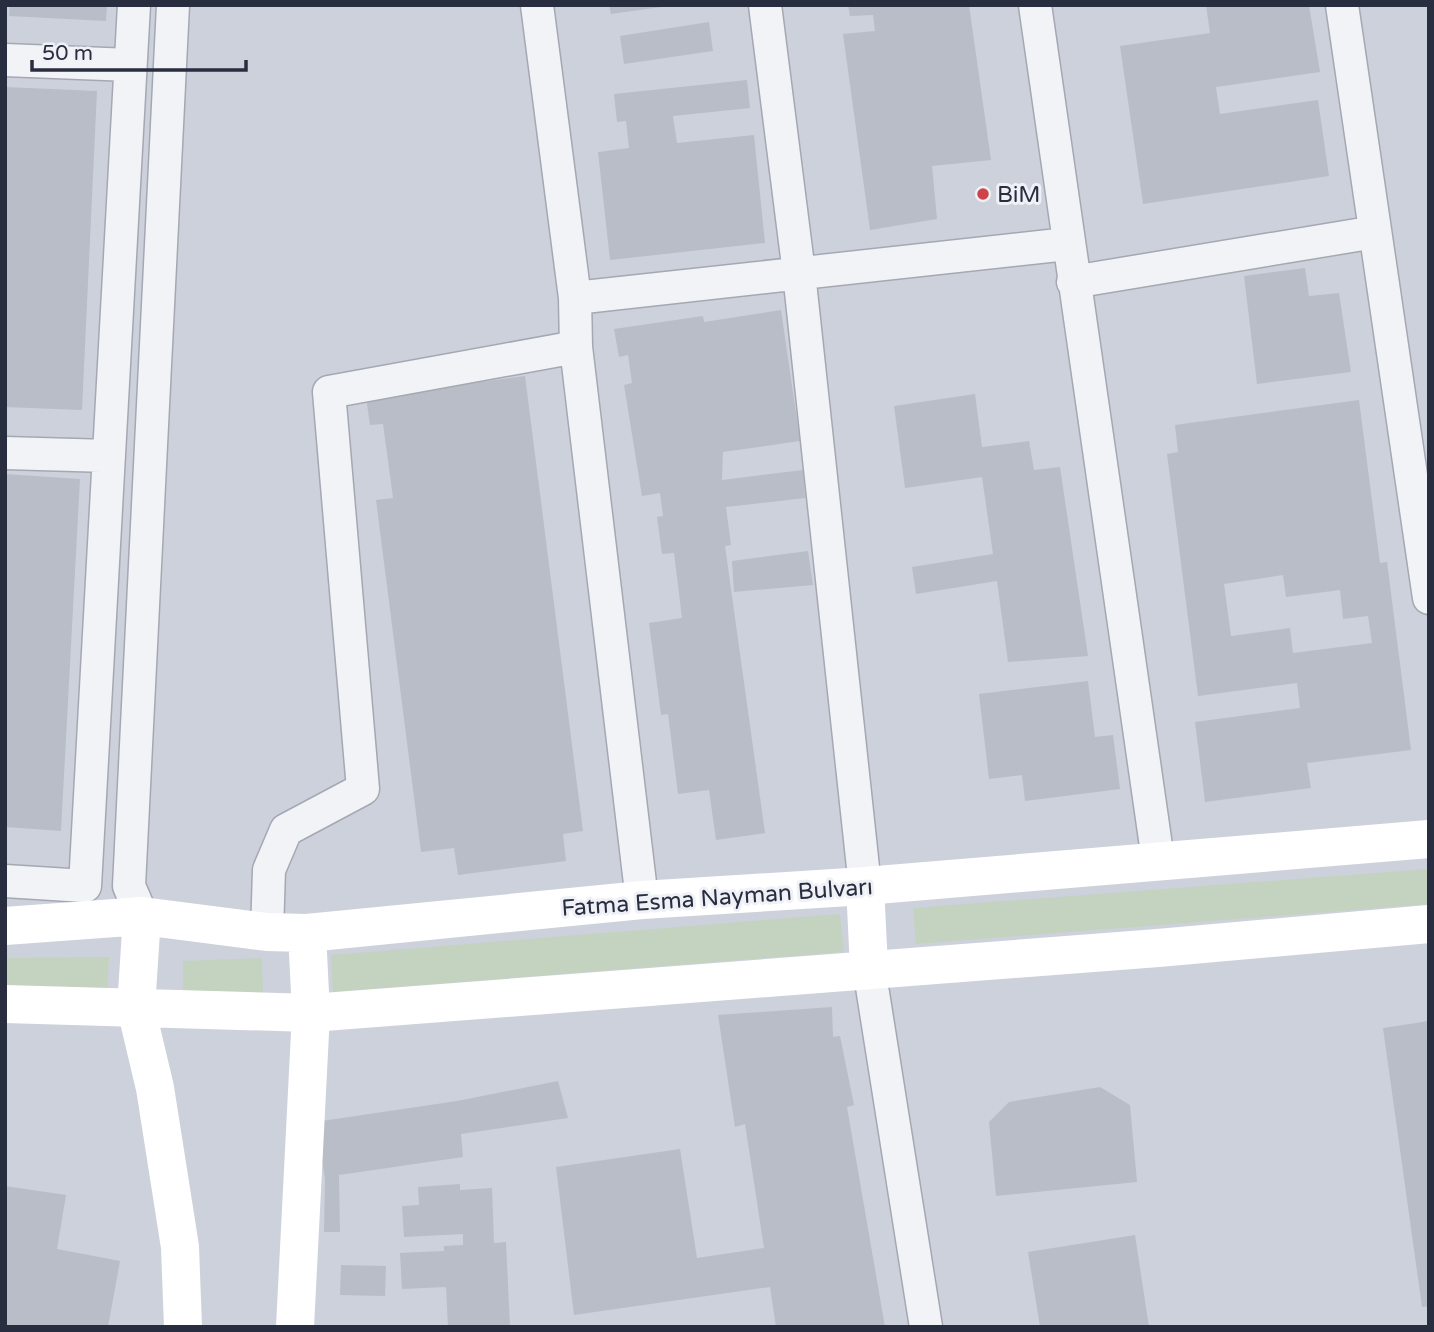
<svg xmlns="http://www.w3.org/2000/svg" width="1434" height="1332" font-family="'Varela Round',sans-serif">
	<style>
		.built { fill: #cdd1db }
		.green { fill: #c3d3c0 }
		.building { fill: #b9bdc8; fill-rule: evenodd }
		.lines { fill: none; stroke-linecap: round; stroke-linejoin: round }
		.minor-casing { stroke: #a4a8b3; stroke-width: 35 }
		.minor { stroke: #f2f3f7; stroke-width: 32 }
		.secondary { stroke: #fff; stroke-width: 38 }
		.poi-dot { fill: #d04249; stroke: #eff1f6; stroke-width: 2.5 }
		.labels { text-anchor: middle; stroke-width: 6; stroke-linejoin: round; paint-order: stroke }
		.poi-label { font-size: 23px; fill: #282e40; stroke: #eff1f6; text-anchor: start }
		.street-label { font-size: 23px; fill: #282e40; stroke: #eff1f6 }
	</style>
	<rect width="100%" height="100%" fill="#dfe2e9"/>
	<!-- built -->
	<path class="built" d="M5,5H1429V1327H5Z"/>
	<!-- green -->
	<path class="green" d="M1429,869V904L916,944L913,908Z
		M840,914L844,952L333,992L331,955Z
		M109,957L107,994L5,987V958Z
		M262,958L263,996L183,997V961Z"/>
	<!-- building -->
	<path class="building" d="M10,5H107L106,21L9,16Z
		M609,5H661V7L611,14Z
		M848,5H969L991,160L932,166L937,219L870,230L843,34L875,31L873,15L850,16Z
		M1206,5H1309L1320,72L1216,87L1220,114L1318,100L1329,176L1143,204L1120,46L1210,33Z
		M709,22L713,51L624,64L620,36Z
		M747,80L750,108L673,116L677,143L754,135L765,243L610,260L598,152L629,148L626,121L617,122L614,94Z
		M5,87L97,91L82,410L5,407Z
		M1305,268L1309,296L1339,293L1351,372L1257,384L1244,276Z
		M781,310L800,441L723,452L722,480L803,470L805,498L726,507L731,545L725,546L765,833L716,840L709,790L678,794L668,714L661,715L649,623L682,618L674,553L662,554L657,517L663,516L660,493L642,496L624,385L632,383L628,355L619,357L614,329L703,316L704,322Z
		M525,376L583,831L563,834L566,861L458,875L454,848L421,852L376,500L393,498L383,424L370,425L366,397Z
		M975,394L982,447L1029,441L1034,470L1060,467L1088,656L1008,662L997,581L916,594L912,567L993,554L982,477L905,488L894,406Z
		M1359,400L1380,563L1387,562L1411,750L1307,763L1311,788L1205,802L1195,722L1300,708L1297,683L1198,696L1167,454L1178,452L1175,425ZM1283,575L1286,597L1340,590L1343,619L1368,616L1372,643L1293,653L1290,628L1231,636L1224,584Z
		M5,474L80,479L61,831L5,827Z
		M808,551L813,585L734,592L732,561Z
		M1088,681L1095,737L1113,735L1120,789L1025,801L1022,775L989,779L979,694Z
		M832,1007L833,1037L840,1036L854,1105L847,1107L885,1327H776L770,1287L574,1315L556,1167L680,1149L697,1258L764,1248L745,1124L735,1127L718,1015Z
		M1429,1021V1306L1422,1307L1383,1028Z
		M558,1081L568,1118L461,1134L463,1157L339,1175L340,1232H324L325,1178L315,1122L457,1101Z
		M1100,1087L1130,1105L1137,1182L996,1196L989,1122L1009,1102Z
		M460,1184V1190L492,1188L494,1243L506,1242L510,1327H448L446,1287L402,1289L400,1253L444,1251V1246L463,1245V1234L404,1237L402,1206L419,1205L418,1187Z
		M5,1186L66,1195L57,1249L120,1261L108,1327H5Z
		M1135,1235L1149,1327H1040L1028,1252Z
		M341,1265L386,1266L385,1296L340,1295Z"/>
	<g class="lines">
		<!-- minor casing -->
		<g class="minor-casing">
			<path id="minor" d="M537,5L575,298L576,347L642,900
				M765,5L799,273L865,886
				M1035,5L1158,860
				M1342,5L1429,598
				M5,60L130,65
				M1073,282L1375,232
				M575,298L1067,244
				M5,453L109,456
				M5,881L85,886L134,5
				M142,916L129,886L173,5
				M267,932L269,870L286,830L363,789L329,392L576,347
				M869,968L926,1327"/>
		</g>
		<!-- minor -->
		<use href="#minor" class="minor"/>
		<!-- secondary -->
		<path class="secondary" d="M865,886L869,968
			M142,916L136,1008L155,1088L180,1247L183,1327
			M5,926L142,916L267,932L307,933L642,900L865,886L1429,839
			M5,1004L311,1013L1158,948L1429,924
			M295,1327L311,1013L307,933"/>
	</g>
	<!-- markers -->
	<circle class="poi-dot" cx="983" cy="194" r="7"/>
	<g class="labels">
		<!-- poi labels -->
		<g class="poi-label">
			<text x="997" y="202">BiM</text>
		</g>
		<!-- street labels -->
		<g class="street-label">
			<text transform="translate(717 897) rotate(-4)" y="8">Fatma Esma Nayman Bulvarı</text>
		</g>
	</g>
	<!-- border -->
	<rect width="1434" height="1332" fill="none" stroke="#282e40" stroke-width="14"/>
	<!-- scale -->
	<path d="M32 60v10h214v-10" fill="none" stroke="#282e40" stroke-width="3.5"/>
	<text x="42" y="60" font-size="21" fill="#282e40" stroke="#eff1f6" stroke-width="5" paint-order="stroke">50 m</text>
</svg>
